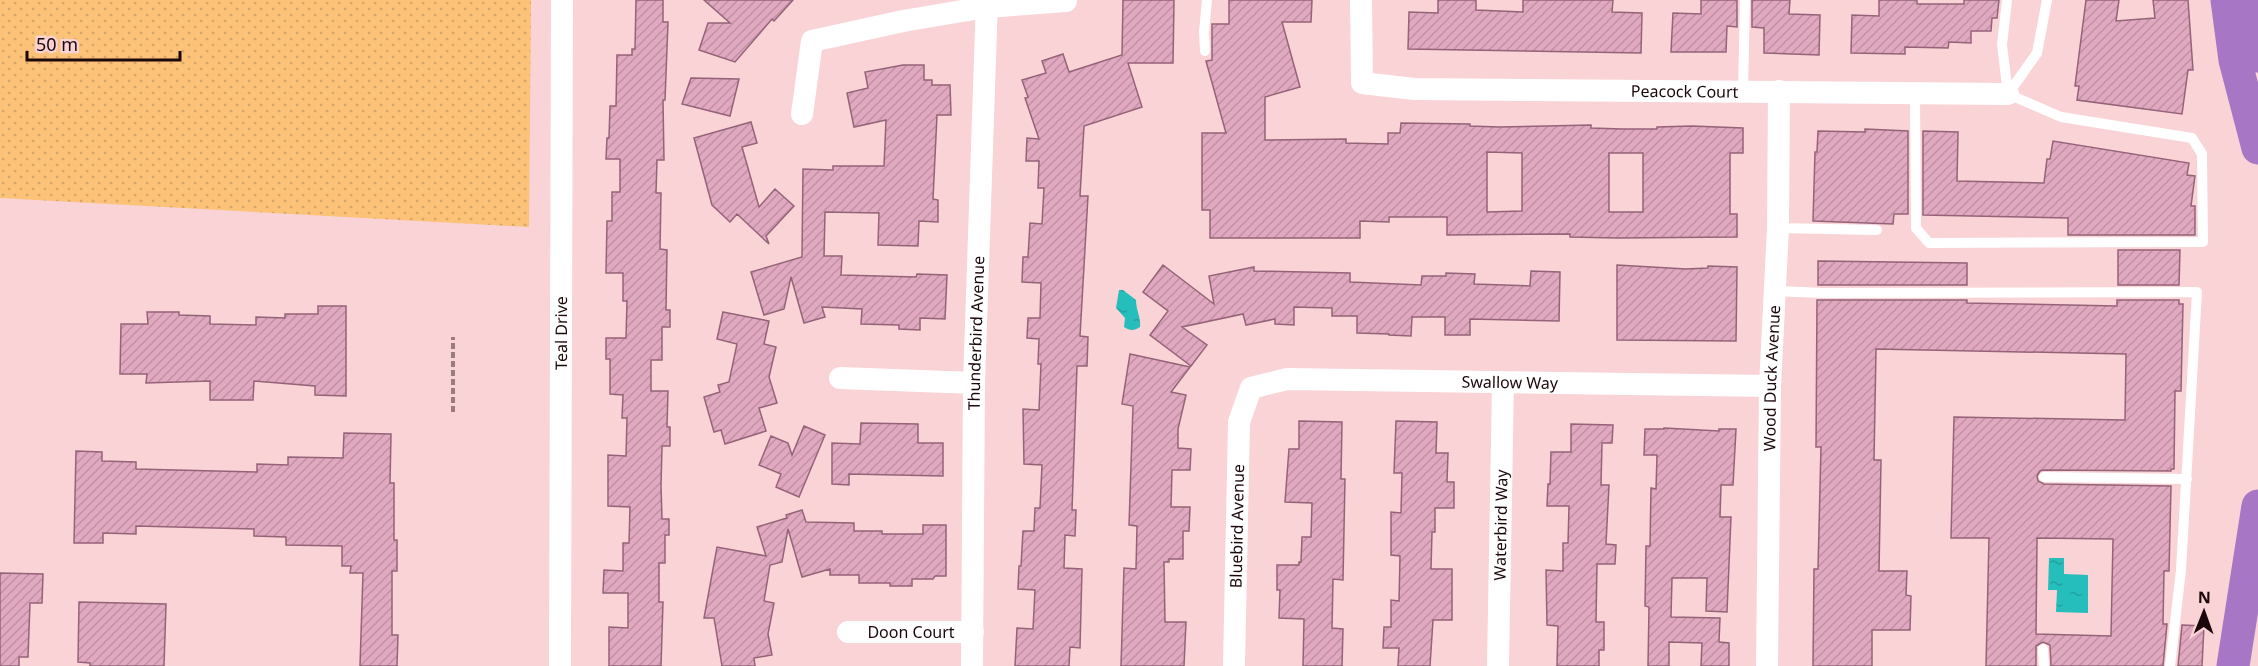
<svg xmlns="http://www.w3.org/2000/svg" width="2258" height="666" font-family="'Noto Sans',sans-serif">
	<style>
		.park { fill: url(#park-dots) }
		.water { fill: url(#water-ripples) }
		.building { fill: url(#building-hatch); stroke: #956378; stroke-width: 1.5; fill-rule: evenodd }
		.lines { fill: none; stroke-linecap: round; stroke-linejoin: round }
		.path { stroke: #9a7c7f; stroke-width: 4; stroke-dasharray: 6 3; stroke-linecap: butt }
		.lane { stroke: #fff; stroke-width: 10 }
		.street { stroke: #fff; stroke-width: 22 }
		.highway { stroke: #a776c4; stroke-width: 33 }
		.labels { text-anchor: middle; stroke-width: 6; stroke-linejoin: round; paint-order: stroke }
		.street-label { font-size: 16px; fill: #1c080b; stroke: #f9d3d6 }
	</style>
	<defs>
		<pattern id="park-dots" width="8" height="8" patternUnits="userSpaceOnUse" patternTransform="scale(1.5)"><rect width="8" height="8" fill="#fbc278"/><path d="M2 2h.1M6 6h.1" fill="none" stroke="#d7a566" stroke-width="1.8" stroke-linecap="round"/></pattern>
		<pattern id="water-ripples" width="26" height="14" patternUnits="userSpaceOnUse" patternTransform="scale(1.5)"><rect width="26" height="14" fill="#25beba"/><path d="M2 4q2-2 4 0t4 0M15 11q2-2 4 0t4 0" fill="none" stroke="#21a29f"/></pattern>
		<pattern id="building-hatch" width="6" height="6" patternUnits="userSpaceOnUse" patternTransform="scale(1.5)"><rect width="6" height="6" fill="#e0a9c0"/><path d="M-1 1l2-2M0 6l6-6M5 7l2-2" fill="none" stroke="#c090a4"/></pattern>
	</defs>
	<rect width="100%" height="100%" fill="#f9d3d6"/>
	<!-- park -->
	<path class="park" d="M0,0H531L529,227L0,198Z"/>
	<!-- water -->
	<path class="water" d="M1119,290H1123L1136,300C1136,310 1141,317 1140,327C1134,331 1130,331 1124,327L1125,318L1116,308Z
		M2049,558H2064V574L2088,575V613L2056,612L2057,590H2048Z"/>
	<!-- building -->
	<path class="building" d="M636,0H663V22H668L665,100H663L664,160H657L656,193H661L660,249L667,250L666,310H670V327H662V360H651V391H668L667,427H670V446H662L661,486L662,519H669V535H665V563H659V602H663L661,666H609V627L628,628V593H603L604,570L623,571V543H629L630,507L608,506V455L626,456L627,418H622L623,395L610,394V359H606V338H626L627,301H623V273H606L607,221H612V192H620V159H606L607,138H609L610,106H616L617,55H632V49H635Z
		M704,0H793L774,21L772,19L735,62L699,50L708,23H730Z
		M1123,0H1174L1173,63H1128L1142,107L1084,126L1080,196H1088L1080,336L1088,337L1087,366H1077L1072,510H1076L1075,536L1065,535L1064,568L1082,569L1080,648L1070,647L1069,666H1015L1017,628L1033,629L1035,590L1018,589L1019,566H1021L1023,531H1034L1035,508H1040L1042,465L1024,464L1023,409L1039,410L1041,364H1038L1039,339L1027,338L1028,318H1040L1041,283L1022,282L1023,257H1028L1030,223L1042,224L1044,188H1038L1039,161H1026L1027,138L1039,139L1025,98L1028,97L1022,80L1046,73L1042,61L1063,54L1069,72L1122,55Z
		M1229,0H1312L1311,22H1282L1300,87L1265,97V140L1346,139V143L1388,144V133H1400L1401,123L1470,124V126L1499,127L1591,125V128L1622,129H1657V127L1692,126L1743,128V153H1730V214H1737V237L1617,238L1570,237V234L1447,235V217H1389V222L1360,221V238H1210V210H1202V133H1226L1206,61L1212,60V24H1229ZM1487,152L1522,153V211L1487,212ZM1609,153H1643V212H1609Z
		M1438,0H1476V10L1523,12V0H1613L1612,12L1642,13L1641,53L1408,49L1409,12L1438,13Z
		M1701,0H1737V27L1727,26L1726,52H1671L1673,13L1701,14Z
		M1752,0H1790L1789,14L1820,15L1819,55L1764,53V28L1752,27Z
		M1879,0H1917V4H1964V0H1999L1997,18H1992L1991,31H1971V43L1949,42L1948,48L1905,47V54L1851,53L1852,15L1879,16Z
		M2086,0H2119L2116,21L2155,18L2153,0H2188L2193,70H2188L2182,114L2077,100L2079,86H2075Z
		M903,65H924V80H932V85H950L951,115H937L933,199L938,200V222L919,221L918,246L878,245L879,213L825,212L824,256H842L841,275L916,277L917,274L947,275L945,319L920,318V330L899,329V325L861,324L862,309L822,307L825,317L804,323L791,277L784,309L764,315L751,272L802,257L803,169L833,170V166H884L886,120L854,127L847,93L868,88L865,72Z
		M691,78L739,79L730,116L682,104Z
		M751,122L757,143L742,147L759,207L775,189L794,206L766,236L769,244L737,214L730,222L712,205L694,138Z
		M1865,129L1908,131V214H1894L1893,224L1813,221L1815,152H1817L1818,131L1865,132Z
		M1923,131L1958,132L1957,181L2044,183L2047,159H2050L2053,141L2189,163L2187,175L2195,176L2191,206H2195V235H2068V218L1923,215Z
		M2118,250H2180L2179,285H2118Z
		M1818,261L1967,263V285H1818Z
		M1163,265L1214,304L1209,276L1254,267V271L1350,273V282L1421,285L1422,276H1446V273L1475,274L1474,284L1530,286L1531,271L1560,272L1559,321L1470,319V335H1445V317H1412L1411,336L1389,335V334L1357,333V316H1332V308L1294,307V325L1275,324V319L1246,325L1243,314L1182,327L1207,345L1191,366L1150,335L1168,311L1143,292Z
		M1617,265L1686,269L1708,268V266L1737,267L1736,341L1617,340Z
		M1817,300H1967V303L2117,306V300H2179V304H2183L2181,391H2175L2174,469H2171V471L2044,470L2040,471L2037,476L2038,481L2044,484L2171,486L2169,571H2164L2163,624H2167L2163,666H2051L2050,645L2043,642L2036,646V666H1986L1989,538H1951L1954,417L2125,420L2126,354L1876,349L1874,460H1881L1879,571H1907L1906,595L1911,596L1910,630H1872V666H1813L1814,569H1818L1821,447H1816ZM2037,538L2113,539L2111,636L2036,634Z
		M318,306H346V396L315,395V386L254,381L253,400H210V381L146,383L147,374H120L121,324H148L147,312H179V315L210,316V324L256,325V317L285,318V314H318Z
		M723,312L769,321L764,344L776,347L769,377L777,403L759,408L766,431L725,444L721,430L714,432L704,397L720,392L718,385L729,382L737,344L717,339Z
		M1130,354L1190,367L1171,392L1186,395L1178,429V448L1191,449L1190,470H1172L1171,507H1190L1189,531H1183V559H1169V562H1164L1165,622H1186L1184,666H1121L1124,568L1136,569L1137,526L1129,525L1133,406L1122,404Z
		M1299,421L1342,422L1341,479H1345L1343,580L1333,579L1332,628L1343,629L1342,666H1303L1304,619L1279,618L1280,590H1277V565H1299V562H1301L1302,537H1311L1312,503L1285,502L1289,449H1299Z
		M1396,421L1437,422L1436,453H1448L1447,482H1454V508H1435V532H1432L1431,569H1452V620H1433L1430,666H1398L1399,648H1383L1384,627H1391V600L1399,601L1400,556L1391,555V512L1401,513L1402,473H1394Z
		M861,423L918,424V443H943V476L849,474V485L832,484V443L860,444Z
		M1571,424L1613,425L1612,443H1602L1601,485H1609L1606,544L1616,545L1615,564H1597L1596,622H1604V650H1599V666H1557L1558,626L1547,625L1546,570L1563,571V543H1568L1569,506H1547L1548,484H1550L1551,452H1571Z
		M804,426L825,435L799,497L776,487L781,474L759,465L771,436L788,443L792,455Z
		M1664,428L1719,431V429H1736L1733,485H1721L1720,517H1731L1727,612L1706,611L1707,578H1672L1671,617L1720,618L1719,642L1729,643V666H1701L1702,643L1669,642V666H1648L1649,607L1645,606L1646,546H1650L1651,488L1656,489L1657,455H1644L1645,429H1664Z
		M344,433L391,434L390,483H394V540H397V571H392V635H398L397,666H360L363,573H350L351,566H342V546L286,545V537L254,536V529L136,526V534L103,533V543H74L76,451L102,452V461L136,462V469L257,472V464L288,465V457L343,458Z
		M802,510L806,522L854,523V531H882V534H923V525H946V576H935L933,579H912V586H890V583H859V575H830V569L802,577L788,529L782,562L770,565L764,601L774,603L768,634L772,655L754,658L755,666H722L714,618H704L717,547L766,556L757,527L787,518L786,515Z
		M0,573L43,574L42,603H30L28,657H19V666H0Z
		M79,602L166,604L164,666H90V663L78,662Z
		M2182,625L2204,626L2202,666H2178Z"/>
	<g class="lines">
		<!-- path -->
		<path class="path" d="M453,412V337"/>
		<!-- lane -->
		<path class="lane" d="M2007,0L2002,45L2008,94
			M1205,51L1204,32L1207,0
			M1743,91L1745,0
			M1915,93L1916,228L1929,243L2203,242L2202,154L2192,138L2061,117L2008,94
			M2008,94L2037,53L2047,0
			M1778,228L1877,230
			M1775,291L1824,293L2197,292L2181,570L2170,666
			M2044,477L2187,479
			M2043,649L2044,666"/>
		<!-- street -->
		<g class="street">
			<path id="s1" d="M1361,0L1362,83L1414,89L2008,94"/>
			<path d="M802,114L812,41L903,21L986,7L1066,1"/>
			<path d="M840,378L974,383"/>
			<path id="s2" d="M848,632H973"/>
			<path id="s3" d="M560,666L562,0"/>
			<path id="s4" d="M972,666L974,383L987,0"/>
			<path id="s5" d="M1234,666L1239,422L1251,388L1287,379L1770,386"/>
			<path id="s6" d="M1498,666L1503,383"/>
			<path id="s7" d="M1767,666L1770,386L1778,228L1779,91"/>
		</g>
		<!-- highway -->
		<path class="highway" d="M2227,0L2235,60L2258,148
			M2255,0L2258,56
			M2233,666L2258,506"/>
	</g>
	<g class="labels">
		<!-- street labels -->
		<g class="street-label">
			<text dy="6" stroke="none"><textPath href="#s1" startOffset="406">Peacock Court</textPath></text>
			<text dy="6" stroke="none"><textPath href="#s3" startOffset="333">Teal Drive</textPath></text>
			<text dy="6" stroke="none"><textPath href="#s4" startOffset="333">Thunderbird Avenue</textPath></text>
			<text dy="6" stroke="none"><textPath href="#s7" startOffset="288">Wood Duck Avenue</textPath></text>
			<text dy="6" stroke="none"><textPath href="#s5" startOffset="540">Swallow Way</textPath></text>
			<text dy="6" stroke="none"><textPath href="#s6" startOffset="141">Waterbird Way</textPath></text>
			<text dy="6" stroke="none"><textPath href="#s5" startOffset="140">Bluebird Avenue</textPath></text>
			<text dy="6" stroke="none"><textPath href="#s2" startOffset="63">Doon Court</textPath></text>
		</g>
	</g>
	<!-- north arrow -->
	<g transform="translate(2204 612) rotate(1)" stroke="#f9d3d6" stroke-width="4.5" paint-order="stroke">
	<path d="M0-4.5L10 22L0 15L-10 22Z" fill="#1c080b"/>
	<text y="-9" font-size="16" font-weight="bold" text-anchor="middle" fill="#1c080b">N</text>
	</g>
	<!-- scale -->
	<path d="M27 51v9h153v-9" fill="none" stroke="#1c080b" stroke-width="3"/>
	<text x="36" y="51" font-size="18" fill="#1c080b" stroke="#f9d3d6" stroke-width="4.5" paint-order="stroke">50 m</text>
</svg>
